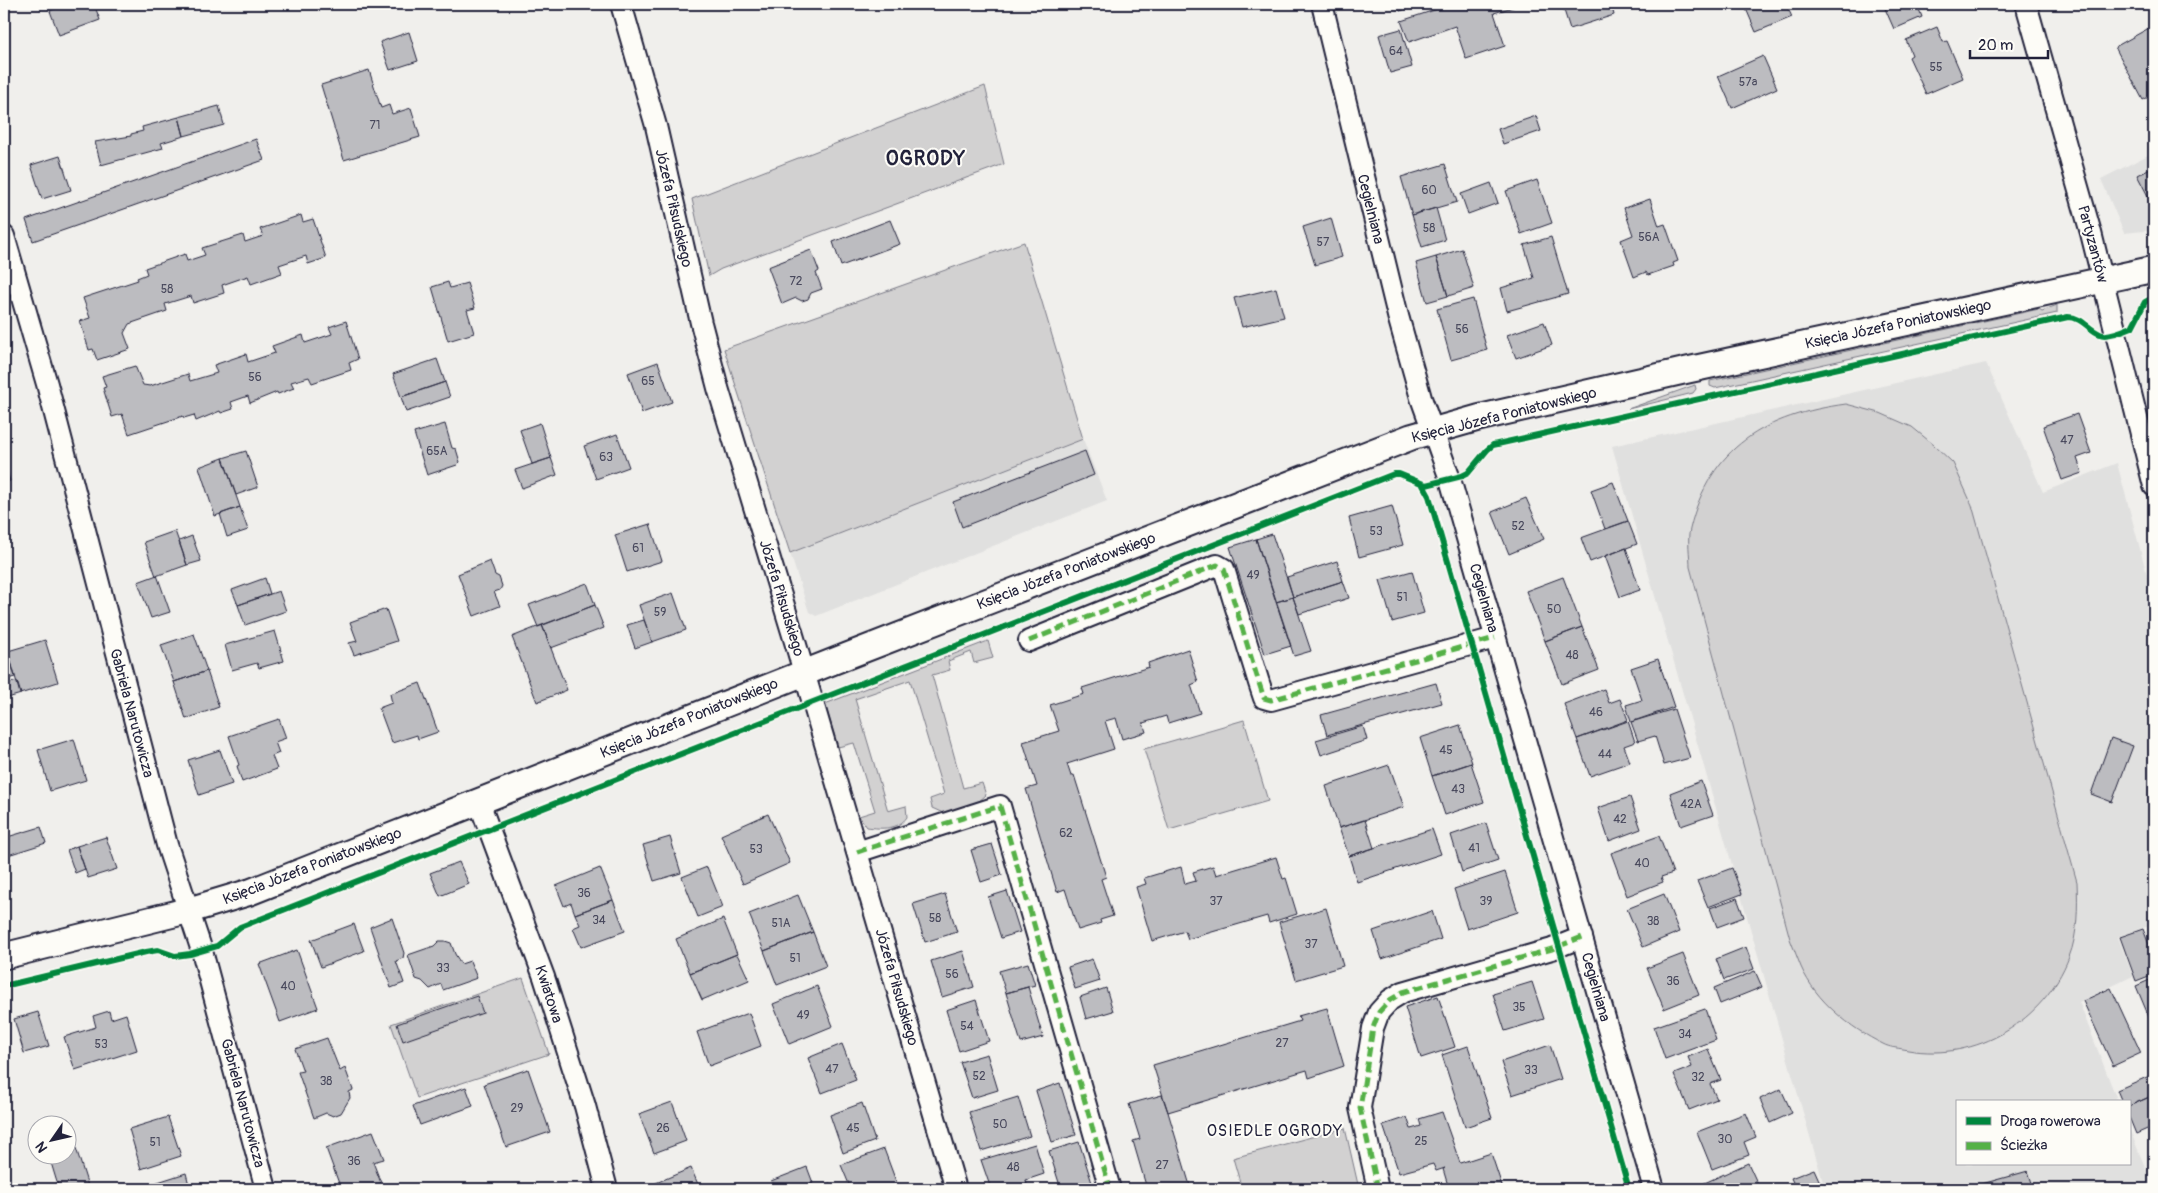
<svg xmlns="http://www.w3.org/2000/svg" width="2158" height="1193" font-family="Pangolin,sans-serif">
	<style>
		.built { fill: #e0e0df }
		.green { fill: #d2d1d1; stroke: #7a7a86 }
		.building { fill: #bcbcc0; stroke: #22223b }
		.lines { fill: none; stroke-linecap: round; stroke-linejoin: round }
		.minor-casing { stroke: #22223b; stroke-width: 24 }
		.tertiary-casing { stroke: #22223b; stroke-width: 29 }
		.minor { stroke: #fdfcf7; stroke-width: 20 }
		.tertiary { stroke: #fdfcf7; stroke-width: 25 }
		.quiet { stroke: #55b146; stroke-width: 5; stroke-dasharray: 10 5; stroke-linecap: butt }
		.cycleway-casing { stroke: #fdfcf7; stroke-width: 9 }
		.cycleway { stroke: #00873e; stroke-width: 6 }
		.labels { text-anchor: middle; stroke-width: 4; stroke-linejoin: round; paint-order: stroke }
		.number-label { font-size: 12px; fill: #48485c }
		.street-label { font-size: 15px; fill: #22223b; stroke: #fdfcf7 }
		.neighbourhood-label { font-size: 16px; letter-spacing: 1px; fill: #22223b; stroke: #fdfcf7 }
		.district-label { font-size: 20px; font-weight: bold; letter-spacing: 1px; fill: #22223b; stroke: #fdfcf7 }
	</style>
	<rect width="100%" height="100%" fill="#f0efec"/>
	<filter id="ink" filterUnits="userSpaceOnUse"><feTurbulence type="fractalNoise" baseFrequency=".02" numOctaves="2"/><feDisplacementMap in="SourceGraphic" scale="10" xChannelSelector="R" yChannelSelector="G"/><feConvolveMatrix kernelMatrix="1 2 1 2 8 2 1 2 1" color-interpolation-filters="sRGB"/></filter>
	<g filter="url(#ink)">
		<!-- built -->
		<path class="built" d="M2154,152V230L2124,233L2101,179Z
			M1986,363L2043,492L2117,463L2154,601V924L2118,937L2133,976L2079,1002L2118,1102H1957V1164H2129V1128L2154,1189H1825L1612,446Z
			M1083,439L1107,501L816,616L809,612L790,553Z"/>
		<!-- green -->
		<path class="green" d="M985,86L1004,164L721,269L709,276L692,199Z
			M1024,242L1083,439L790,553L724,349Z
			M2057,305V313L1715,388L1710,386V381L2039,309L2042,311Z
			M1695,385L1696,389L1693,393L1628,409Z
			M1846,404L1880,413L1912,427L1934,445L1953,463L1972,505L2077,882C2078,906 2078,935 2069,957C2044,1021 1977,1062 1908,1050C1900,1048 1890,1048 1883,1044C1850,1028 1816,1001 1801,967C1797,958 1794,948 1790,939L1690,567C1690,555 1687,540 1690,529C1710,446 1766,415 1846,404Z
			M988,641L993,658L974,663L971,652L948,661L950,670L932,675L963,788L982,783L986,795L976,804L943,813L932,808L930,799L944,794L910,680L855,699L888,811L906,806L907,817C898,830 882,829 867,827L859,816L875,811L854,743L838,747L825,704Z
			M1244,720L1268,801L1169,830L1144,749Z
			M523,978L549,1054L417,1098L391,1024Z
			M1345,1128L1359,1189H1242L1233,1158Z"/>
		<!-- building -->
		<path class="building" d="M54,4H94L100,20L59,35L50,11L56,8Z
			M1397,4H1421L1400,11Z
			M1453,4H1522L1494,13L1505,46L1466,59L1455,26L1409,42L1401,21Z
			M1562,4H1611L1614,15L1570,29Z
			M1744,4H1786L1792,17L1756,32Z
			M1883,4H1917L1922,17L1894,29Z
			M1937,27L1943,42L1947,41L1963,78L1926,94L1909,57L1912,55L1906,40Z
			M2149,28L2154,38V94L2143,100L2115,47Z
			M1401,29L1412,67L1390,73L1379,35Z
			M409,32L418,61L390,70L380,42Z
			M1763,56L1777,88L1732,108L1718,76Z
			M369,70L381,108L389,105L392,114L411,108L420,137L344,160L321,85Z
			M219,106L224,125L184,136L179,117Z
			M1536,116L1541,131L1503,144L1498,129Z
			M179,117L184,136L161,143L163,148L101,165L95,142L131,136V134L143,131L142,127Z
			M256,139L264,160L33,241L26,220Z
			M60,156L71,190L42,199L31,165Z
			M1445,164L1457,202L1412,215L1401,177Z
			M2154,166V195L2148,196L2137,175Z
			M1537,180L1552,223L1521,234L1506,191Z
			M1491,183L1498,203L1468,214L1461,194Z
			M1650,199L1659,226L1665,224L1678,261L1673,263L1674,266L1648,275L1646,272L1634,277L1621,240L1633,235L1624,208Z
			M1436,208L1445,240L1422,247L1412,215Z
			M301,215L303,222L313,219L326,258L308,264L306,256L279,265L282,273L251,284L248,276L222,285L224,293L193,303L191,296L165,304L167,311L129,324L124,333L130,349L97,360L93,349L89,350L80,321L90,318L83,298L138,280L137,278L147,274L145,268L185,254L187,261L205,255L202,248L243,235L245,242L263,236L260,229Z
			M1331,218L1342,257L1315,265L1303,227Z
			M890,220L900,244L841,266L833,242Z
			M1551,237L1568,294L1507,311L1501,288L1534,278L1524,245Z
			M1462,249L1474,288L1448,296L1436,257Z
			M811,250L819,271L816,273L822,289L811,293L808,299L802,301L796,298L782,304L768,267Z
			M1436,257L1448,296L1427,302L1416,263Z
			M448,282L450,288L467,283L475,308L467,310L474,333L448,341L432,287Z
			M1276,288L1284,317L1242,327L1234,298Z
			M1473,299L1487,350L1451,360L1437,309Z
			M346,321L358,359L349,363L351,370L312,383L309,377L291,382L294,388L278,394L277,392L250,403L248,396L231,402L233,409L221,413L220,411L196,421L194,415L184,418L183,416L129,434L122,414L112,417L103,388L106,387L102,376L135,366L143,385L150,386L188,374L190,381L217,373L214,365L246,354L248,362L275,353L272,346L303,335L305,343L332,334L329,327Z
			M1544,322L1552,345L1516,358L1507,335Z
			M437,359L445,382L401,397L393,374Z
			M658,362L672,402L642,413L628,373Z
			M445,382L450,397L406,412L401,397Z
			M2077,414L2091,453L2077,458L2082,473L2062,480L2043,426Z
			M540,423L551,458L532,464L520,430Z
			M445,424L452,448L456,449L460,462L457,465L427,475L414,433Z
			M617,434L629,467L596,479L584,446Z
			M246,451L258,487L236,495L223,458Z
			M1085,451L1094,475L962,527L953,502Z
			M223,458L240,507L215,516L199,467Z
			M551,458L557,475L522,488L515,470Z
			M4,460L10,481L4,483Z
			M1613,482L1628,521L1605,529L1591,490Z
			M1526,498L1544,539L1509,554L1492,512Z
			M1392,506L1403,545L1359,557L1349,518Z
			M240,507L248,530L227,537L220,514Z
			M1628,521L1637,544L1590,562L1581,538Z
			M650,524L662,561L627,572L615,535Z
			M175,531L187,565L156,576L144,542Z
			M1272,534L1293,597L1276,602L1256,539Z
			M192,536L201,561L187,565L179,541Z
			M1256,539L1291,646L1265,654L1230,547Z
			M1626,548L1640,590L1620,597L1605,556Z
			M490,561L495,575L499,577L502,586L500,590L494,592L500,606L474,616L458,574Z
			M1337,561L1343,581L1293,597L1287,577Z
			M1412,571L1424,613L1392,622L1380,580Z
			M157,575L170,612L151,618L138,582Z
			M1563,577L1582,627L1545,641L1526,591Z
			M265,578L270,594L238,605L232,590Z
			M1343,581L1349,598L1299,614L1293,597Z
			M587,583L595,605L538,627L529,605Z
			M279,591L286,611L245,625L238,605Z
			M673,593L686,630L652,642L639,605Z
			M1293,597L1311,651L1294,656L1276,602Z
			M595,605L604,628L551,648L542,625Z
			M386,609L397,641L354,655L349,643L357,641L350,622Z
			M644,620L652,642L635,648L627,625Z
			M542,625L567,690L537,702L512,637Z
			M1582,627L1599,670L1562,684L1545,641Z
			M275,631L284,661L259,668L257,663L232,670L225,645Z
			M194,634L207,671L174,682L161,645Z
			M45,640L58,682L20,694L8,651Z
			M1188,649L1198,682L1191,685L1200,713L1168,723L1166,716L1143,723L1146,732L1122,739L1116,718L1105,721L1114,749L1067,764L1071,776L1074,775L1106,877L1101,879L1113,916L1100,920L1101,923L1078,930L1065,889L1057,892L1026,789L1037,786L1023,742L1059,731L1050,705L1084,694L1082,688L1149,667L1148,663Z
			M8,651L15,677L4,680V652Z
			M1658,659L1674,707L1631,722L1626,705L1642,700L1631,668Z
			M207,671L219,707L186,719L174,682Z
			M17,681L21,694L4,699V685Z
			M420,683L438,732L418,739L417,735L392,743L379,708L392,703L390,694Z
			M1436,683L1442,703L1327,735L1321,715Z
			M1604,689L1609,703L1620,699L1628,720L1577,739L1564,704Z
			M1674,709L1690,758L1664,765L1655,736L1638,741L1631,722Z
			M279,719L286,738L275,742L279,753L272,756L277,769L242,782L237,766L239,765L229,736Z
			M1628,721L1635,742L1624,746L1630,762L1590,776L1577,739Z
			M1460,725L1472,763L1432,776L1420,738Z
			M1363,726L1367,740L1321,755L1316,740Z
			M2111,738L2133,746L2112,802L2091,794Z
			M74,739L86,780L50,791L38,750Z
			M220,750L232,784L199,795L188,760Z
			M1471,763L1484,802L1445,815L1432,776Z
			M1389,765L1404,807L1339,828L1326,786Z
			M1701,781L1713,815L1681,826L1670,793Z
			M1630,797L1641,829L1609,841L1598,808Z
			M768,814L790,863L743,884L721,835Z
			M4,819L9,837L4,838Z
			M1365,820L1374,848L1349,856L1339,828Z
			M1486,823L1498,860L1462,872L1451,835Z
			M41,827L46,843L8,855L4,838Z
			M1432,829L1441,854L1357,882L1349,856Z
			M1659,836L1673,873L1661,877L1663,882L1627,896L1611,853Z
			M106,837L117,869L88,878L77,846Z
			M670,837L681,873L654,881L643,845Z
			M992,844L1002,875L981,882L971,850Z
			M77,846L85,869L75,873L67,850Z
			M1276,857L1283,879L1286,878L1297,914L1269,923L1267,916L1188,939L1185,931L1152,941L1136,887L1146,884L1144,878L1181,867L1185,884L1196,881L1193,872L1213,866L1216,875Z
			M459,862L469,884L440,896L430,873Z
			M707,867L723,907L698,917L682,877Z
			M600,868L613,900L575,914L571,903L564,906L556,886Z
			M1732,868L1742,894L1708,907L1697,881Z
			M1505,872L1518,912L1467,929L1454,889Z
			M1007,891L1020,932L1001,938L988,897Z
			M945,894L957,932L925,942L913,904Z
			M1664,894L1679,932L1643,947L1627,909Z
			M798,895L813,932L764,951L749,914Z
			M1737,898L1744,917L1717,927L1710,908Z
			M613,900L625,931L581,947L573,928L580,925L575,914Z
			M1326,908L1343,966L1296,980L1279,922Z
			M1432,911L1441,939L1382,959L1373,931Z
			M392,918L404,953L403,958L396,961L404,983L391,988L370,927Z
			M723,919L737,954L690,973L676,939Z
			M354,924L364,951L321,967L311,940Z
			M2143,929L2154,958V974L2136,981L2120,937Z
			M813,932L826,966L777,985L764,951Z
			M439,941H445L451,943L455,954L461,964L470,961L477,978L443,990L441,984L430,989L422,981L416,979L408,955L434,946Z
			M1746,947L1754,969L1724,980L1716,959Z
			M297,950L318,1008L280,1022L259,964Z
			M963,951L974,987L942,997L931,961Z
			M737,954L749,980L702,1000L690,973Z
			M1683,954L1699,995L1664,1009L1647,968Z
			M1092,959L1100,981L1075,989L1068,967Z
			M1028,963L1035,985L1006,993L999,971Z
			M1755,971L1762,987L1720,1004L1714,988Z
			M2154,978V1029L2136,986Z
			M1532,982L1544,1019L1505,1031L1493,994Z
			M817,986L833,1026L789,1044L773,1004Z
			M1028,987L1043,1037L1021,1043L1006,993Z
			M1106,988L1113,1011L1086,1019L1080,997Z
			M2111,988L2141,1053L2113,1066L2083,1001Z
			M477,996L483,1013L403,1041L397,1024Z
			M1438,996L1455,1047L1421,1058L1405,1007Z
			M976,1000L989,1041L959,1051L946,1010Z
			M1327,1008L1344,1066L1309,1078L1307,1070L1168,1112L1153,1065L1300,1021L1298,1016Z
			M1705,1009L1716,1040L1665,1059L1654,1027Z
			M109,1011L111,1019L126,1014L137,1050L75,1070L64,1037L96,1027L93,1016Z
			M38,1012L49,1046L24,1053L14,1019Z
			M749,1013L761,1046L709,1066L697,1032Z
			M327,1038L340,1071L345,1068L353,1090L349,1092L350,1098L341,1113L333,1116L326,1113L314,1118L298,1072L303,1071L295,1049Z
			M842,1044L856,1080L822,1093L808,1058Z
			M1550,1045L1561,1079L1512,1095L1501,1062Z
			M1468,1046L1492,1118L1465,1127L1442,1055Z
			M1708,1049L1721,1080L1710,1084L1717,1099L1689,1110L1674,1074L1692,1067L1688,1057Z
			M987,1054L998,1090L972,1098L960,1062Z
			M528,1069L550,1132L506,1147L484,1084Z
			M2154,1074V1095L2129,1106V1102H2122L2117,1090Z
			M1060,1083L1076,1135L1052,1142L1036,1091Z
			M466,1087L473,1106L420,1125L413,1106Z
			M1781,1089L1792,1113L1770,1123L1760,1099Z
			M1162,1095L1168,1112L1191,1189H1147L1133,1141L1140,1139L1129,1104Z
			M2154,1095V1126L2136,1134L2129,1117V1106Z
			M1018,1097L1030,1136L981,1151L969,1112Z
			M672,1102L686,1141L654,1153L639,1114Z
			M862,1103L875,1141L843,1153L830,1115Z
			M1442,1112L1460,1163L1491,1153L1503,1189H1449L1443,1169L1445,1168L1436,1171L1433,1164L1399,1173L1383,1125L1407,1117L1411,1129L1421,1126L1419,1119Z
			M1746,1113L1756,1137L1744,1142L1749,1155L1712,1169L1697,1132Z
			M168,1117L181,1156L141,1169L129,1129Z
			M373,1131L384,1159L373,1162L381,1183L363,1189H341L326,1148Z
			M1079,1142L1093,1186L1082,1189H1061L1049,1151Z
			M1035,1144L1044,1174L1026,1180L1028,1189H991L981,1160Z
			M76,1148L89,1189H59L49,1156H68V1151Z
			M884,1149L897,1184L883,1189H851L841,1165Z
			M1748,1163L1760,1189H1697L1696,1187Z
			M807,1167L813,1183L796,1189H774L771,1181Z
			M691,1168L700,1189H642Z
			M1814,1169L1823,1189H1796L1791,1178Z
			M2028,1171L2034,1189H1964Z
			M186,1173L190,1189H143L142,1187Z
			M830,1183L833,1189H815Z
			M897,1184L899,1189H883Z
			M757,1185L759,1189H745Z"/>
		<g class="lines">
			<!-- minor casing -->
			<g class="minor-casing">
				<path id="minor" d="M621,4L656,126L701,323L718,388L796,645L956,1189
					M1322,4L1398,316L1421,398L1450,479L1654,1189
					M2026,4L2091,233L2154,486
					M4,236L47,384L167,845L202,951L266,1189
					M1029,641L1217,565L1224,569L1259,683L1264,698L1271,700L1495,638
					M479,802L544,977L585,1106L607,1189
					M857,852L1000,806L1110,1189
					M1378,1189L1360,1108L1373,1028L1379,1012L1390,1000L1403,992L1552,949L1582,937"/>
			</g>
			<!-- tertiary casing -->
			<g class="tertiary-casing">
				<path id="tertiary" d="M4,956L190,910L250,892L847,656L1411,437L1478,418L1683,371L2154,269"/>
			</g>
			<!-- minor -->
			<use href="#minor" class="minor"/>
			<!-- tertiary -->
			<use href="#tertiary" class="tertiary"/>
			<!-- quiet -->
			<path class="quiet" d="M1029,641L1217,565L1224,569L1259,683L1264,698L1271,700L1495,638
				M857,852L1000,806L1110,1189
				M1378,1189L1360,1108L1373,1028L1379,1012L1390,1000L1403,992L1552,949L1582,937"/>
			<!-- cycleway casing -->
			<g class="cycleway-casing">
				<path id="cycleway" d="M1423,485L1429,496L1629,1189
					M4,986L146,952L158,950L175,956L190,954L217,946L240,927L1394,474H1399L1426,485L1462,476L1468,473L1487,450L1493,445L2068,317C2082,317 2088,329 2100,334C2107,338 2125,330 2132,327L2145,302L2154,297"/>
			</g>
			<!-- cycleway -->
			<use href="#cycleway" class="cycleway"/>
		</g>
	</g>
	<g class="labels">
		<!-- number labels -->
		<g class="number-label">
			<text x="1396" y="55">64</text>
			<text x="1936" y="71">55</text>
			<text x="1748" y="86">57a</text>
			<text x="375" y="129">71</text>
			<text x="1429" y="194">60</text>
			<text x="1429" y="232">58</text>
			<text x="1649" y="241">56A</text>
			<text x="1323" y="246">57</text>
			<text x="796" y="285">72</text>
			<text x="167" y="293">58</text>
			<text x="1462" y="333">56</text>
			<text x="255" y="381">56</text>
			<text x="648" y="385">65</text>
			<text x="2067" y="444">47</text>
			<text x="437" y="455">65A</text>
			<text x="606" y="461">63</text>
			<text x="1518" y="530">52</text>
			<text x="1376" y="535">53</text>
			<text x="638" y="552">61</text>
			<text x="1253" y="579">49</text>
			<text x="1402" y="601">51</text>
			<text x="1554" y="613">50</text>
			<text x="660" y="616">59</text>
			<text x="1572" y="659">48</text>
			<text x="1596" y="716">46</text>
			<text x="1446" y="754">45</text>
			<text x="1605" y="758">44</text>
			<text x="1458" y="793">43</text>
			<text x="1691" y="808">42A</text>
			<text x="1620" y="823">42</text>
			<text x="1066" y="837">62</text>
			<text x="1474" y="852">41</text>
			<text x="756" y="853">53</text>
			<text x="1642" y="867">40</text>
			<text x="584" y="897">36</text>
			<text x="1216" y="905">37</text>
			<text x="1486" y="905">39</text>
			<text x="935" y="922">58</text>
			<text x="599" y="924">34</text>
			<text x="1653" y="925">38</text>
			<text x="781" y="927">51A</text>
			<text x="1311" y="948">37</text>
			<text x="795" y="962">51</text>
			<text x="443" y="972">33</text>
			<text x="952" y="978">56</text>
			<text x="1673" y="985">36</text>
			<text x="288" y="990">40</text>
			<text x="1519" y="1011">35</text>
			<text x="803" y="1019">49</text>
			<text x="967" y="1030">54</text>
			<text x="1685" y="1038">34</text>
			<text x="1282" y="1047">27</text>
			<text x="101" y="1048">53</text>
			<text x="832" y="1073">47</text>
			<text x="1531" y="1074">33</text>
			<text x="979" y="1080">52</text>
			<text x="1698" y="1081">32</text>
			<text x="326" y="1085">38</text>
			<text x="517" y="1112">29</text>
			<text x="1000" y="1128">50</text>
			<text x="663" y="1132">26</text>
			<text x="853" y="1132">45</text>
			<text x="1725" y="1143">30</text>
			<text x="1421" y="1145">25</text>
			<text x="155" y="1146">51</text>
			<text x="354" y="1165">36</text>
			<text x="1162" y="1169">27</text>
			<text x="1013" y="1171">48</text>
		</g>
		<!-- street labels -->
		<g class="street-label">
			<text transform="translate(674 208) rotate(77)" y="5">Józefa Piłsudskiego</text>
			<text transform="translate(1371 209) rotate(76)" y="5">Cegielniana</text>
			<text transform="translate(2093 244) rotate(75)" y="5">Partyzantów</text>
			<text transform="translate(1898 324) rotate(-12)" y="5">Księcia Józefa Poniatowskiego</text>
			<text transform="translate(1504 415) rotate(-14)" y="5">Księcia Józefa Poniatowskiego</text>
			<text transform="translate(1066 571) rotate(-21)" y="5">Księcia Józefa Poniatowskiego</text>
			<text transform="translate(782 598) rotate(73)" y="5">Józefa Piłsudskiego</text>
			<text transform="translate(1484 598) rotate(74)" y="5">Cegielniana</text>
			<text transform="translate(132 713) rotate(75)" y="5">Gabriela Narutowicza</text>
			<text transform="translate(689 718) rotate(-22)" y="5">Księcia Józefa Poniatowskiego</text>
			<text transform="translate(312 866) rotate(-21)" y="5">Księcia Józefa Poniatowskiego</text>
			<text transform="translate(897 987) rotate(74)" y="5">Józefa Piłsudskiego</text>
			<text transform="translate(1596 987) rotate(74)" y="5">Cegielniana</text>
			<text transform="translate(549 994) rotate(72)" y="5">Kwiatowa</text>
			<text transform="translate(243 1103) rotate(75)" y="5">Gabriela Narutowicza</text>
		</g>
		<!-- neighbourhood labels -->
		<g class="neighbourhood-label">
			<text x="1275" y="1136">OSIEDLE OGRODY</text>
		</g>
		<!-- district labels -->
		<g class="district-label">
			<text x="926" y="165">OGRODY</text>
		</g>
	</g>
	<!-- margin -->
	<rect width="2158" height="1193" fill="none" stroke="#fdfcf7" stroke-width="20"/>
	<rect x="10" y="10" width="2138" height="1173" fill="none" stroke="#22223b" stroke-width="2" filter="url(#ink)"/>
	<!-- legend -->
	<rect x="1956" y="1100" width="175" height="65" fill="#fdfcf7" stroke="#a5a5ac"/>
	<rect x="1966" y="1117" width="25" height="8" fill="#00873e" stroke="#a5a5ac"/>
	<text x="2000" y="1126" font-size="15" fill="#22223b">Droga rowerowa</text>
	<rect x="1966" y="1142" width="25" height="8" fill="#55b146" stroke="#a5a5ac"/>
	<text x="2000" y="1150" font-size="15" fill="#22223b">Ścieżka</text>
	<!-- north arrow -->
	<g transform="translate(52 1140) rotate(236)"><circle r="24" fill="#fdfcf7" stroke="#a5a5ac"/>
	<path d="M0-4L9 19L0 12L-9 19Z" fill="#22223b"/>
	<text y="-8" font-size="14" font-weight="bold" text-anchor="middle" fill="#22223b">N</text>
	</g>
	<!-- scale -->
	<path d="M1970 50v8h78v-8" fill="none" stroke="#22223b" stroke-width="2.5"/>
	<text x="1978" y="50" font-size="15" fill="#22223b" stroke="#fdfcf7" stroke-width="4" paint-order="stroke">20 m</text>
</svg>
